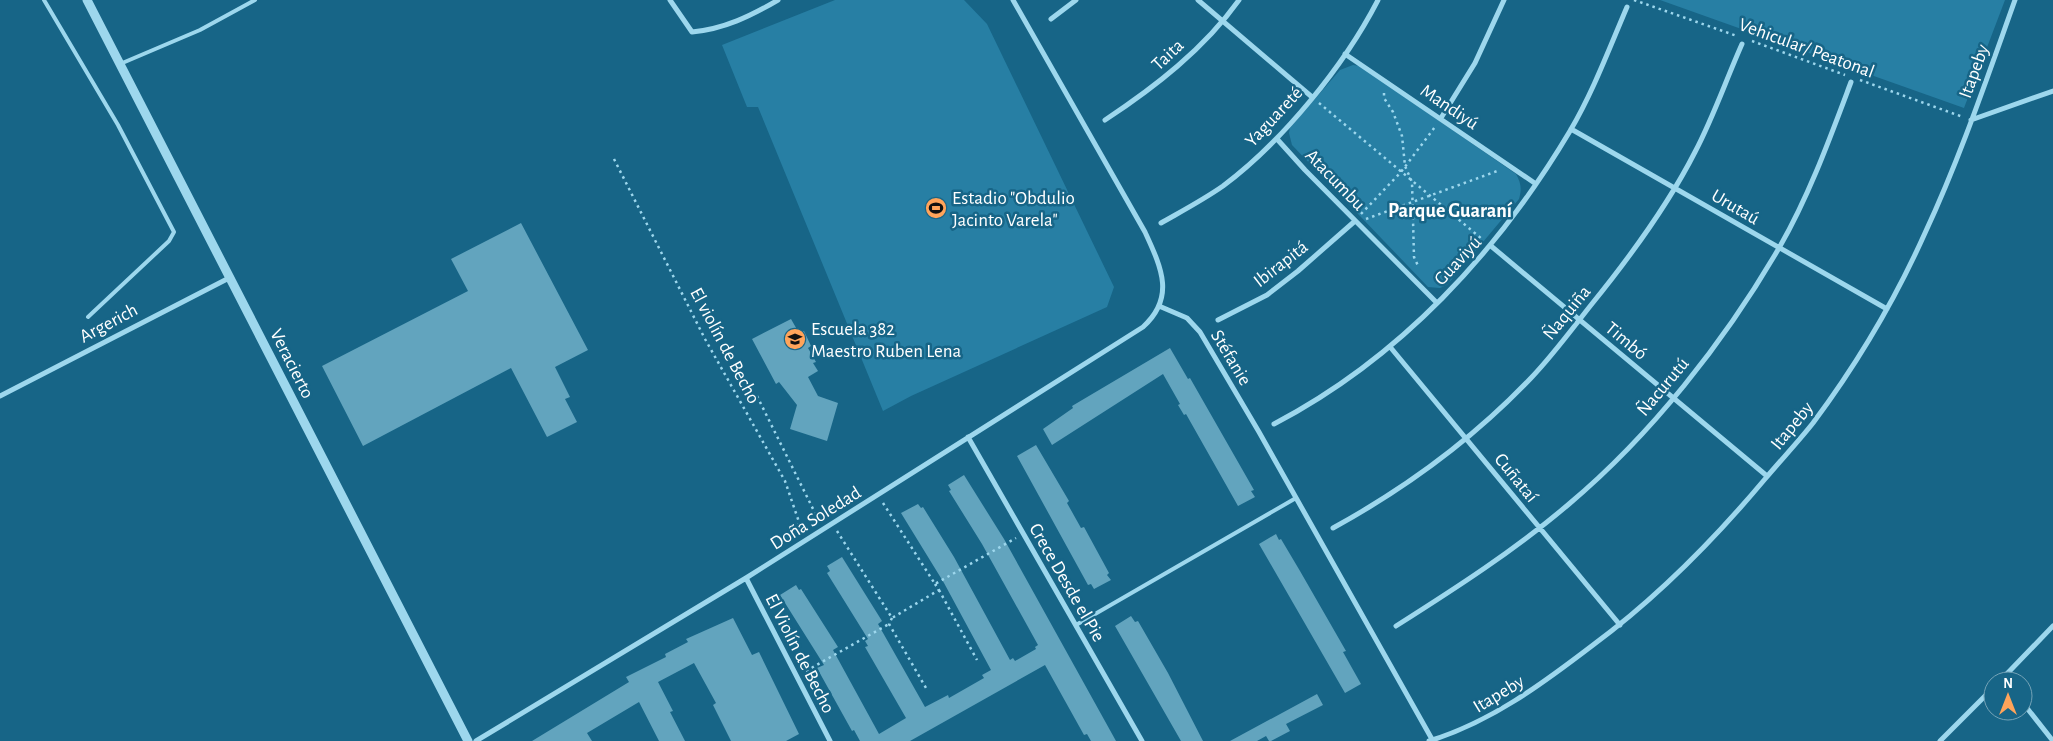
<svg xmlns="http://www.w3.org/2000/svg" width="2053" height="741" font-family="'Alegreya Sans',sans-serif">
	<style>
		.green { fill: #277fa4 }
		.building { fill: #62a4be }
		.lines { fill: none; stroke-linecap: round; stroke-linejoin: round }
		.path { stroke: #9dd7ed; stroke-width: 2.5; stroke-dasharray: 2.5 4; stroke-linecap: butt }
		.service { stroke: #9dd7ed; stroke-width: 4 }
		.minor { stroke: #9dd7ed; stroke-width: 5 }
		.tertiary { stroke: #9dd7ed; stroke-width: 9 }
		.labels { text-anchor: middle; stroke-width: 5; stroke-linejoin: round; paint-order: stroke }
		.street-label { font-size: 19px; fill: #fff; stroke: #176587 }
		.poi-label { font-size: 19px; fill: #fff; stroke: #176587; text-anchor: start }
		.neighbourhood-label { font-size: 20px; font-weight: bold; fill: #fff; stroke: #176587 }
	</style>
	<rect width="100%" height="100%" fill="#176587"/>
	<!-- green -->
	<path class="green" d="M835,0H964L987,24L1114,287L1107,307L911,396L883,411L758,107H747L722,45Z
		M1660,0H2005L1964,108Z
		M1353,65L1360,66L1516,174C1521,183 1522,189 1519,199L1447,285L1440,288L1428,287L1292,145L1289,133L1290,128L1340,70Z"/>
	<!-- building -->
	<path class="building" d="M521,223L588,350L555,367L570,397L565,399L577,422L547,437L511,368L363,446L322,366L468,291L451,259Z
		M791,319L799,333L804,331L811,346L808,348L816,362L813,363L818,371L808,377L818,396L838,403L827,441L790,429L797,405L779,382L776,384L752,339Z
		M1170,348L1188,379L1190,378L1254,490L1251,491L1255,497L1238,506L1186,414L1184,415L1178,405L1180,404L1163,374L1052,445L1043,429L1073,408L1072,406Z
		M1036,445L1069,501L1067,503L1081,528L1084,527L1109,573L1107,575L1111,580L1094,589L1091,584L1088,585L1017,456Z
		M964,475L1004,539L1116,741H1091L1087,734L1084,735L1045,665L910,741H860L854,730L852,731L817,668L824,665L780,595L796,585L799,590L801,589L838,647L833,650L879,734L906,718L865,647L868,646L865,641L868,639L827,573L830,571L827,566L842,557L882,621L878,624L925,707L948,695L949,698L984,678L982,675L991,670L944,583L901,513L918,504L921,508L923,507L954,557L1010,660L1013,658L1015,661L1036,649L1035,647L1038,645L982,544L949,491L951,490L948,485Z
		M1276,534L1279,540L1281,539L1300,571L1346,651L1343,652L1361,684L1345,693L1259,544Z
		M1131,616L1135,622L1138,621L1168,673L1203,741H1181L1115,626Z
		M733,618L752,655L759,652L799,734L786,741H731L713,705L716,703L694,663L658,682L673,711L670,712L685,741H659L639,702L587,733L592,741H532L629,682L626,677L666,657L665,654L688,642L686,639Z
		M1317,694L1323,705L1286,724L1290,731L1271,741H1269L1266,736L1257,741H1230Z"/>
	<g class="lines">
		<!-- path -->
		<path class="path" d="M1634,0L1737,36
			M1752,41L1845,75
			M1860,80L1963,117
			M1384,93V98L1393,112L1402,136L1405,166L1412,182L1414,257L1419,268
			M1319,103L1482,239
			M614,159L705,339L785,481L799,522L797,534
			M1361,214L1401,172L1435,127
			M1366,219L1500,170
			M757,396L819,521
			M883,503L935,584L1016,538
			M837,531L892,618L939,590L935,584
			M939,590L977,660
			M892,618L889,624L926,688
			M806,671L889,624"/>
		<!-- service -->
		<path class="service" d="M44,0L118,125L174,232L169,241L88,317
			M120,64L200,30L255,0
			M1076,625L1296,498"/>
		<!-- minor -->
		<path class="minor" d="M670,0L692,32C724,29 751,16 778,0
			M1198,0L1312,97
			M1051,19L1076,0
			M1345,54L1536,184
			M1441,118L1475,63L1504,0
			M1105,120C1155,87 1204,49 1239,0
			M1971,120L2053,91
			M1571,129L1887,309
			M1277,139L1305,170L1437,303
			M1161,223C1182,211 1203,200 1223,186C1282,142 1344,66 1378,0
			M1491,246L1767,476
			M1159,306L1187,318L1200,332L1259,432L1433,741
			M1218,320L1267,295L1298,271L1355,221
			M1391,348L1620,625
			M0,396L231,277
			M1274,424C1400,358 1498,252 1570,131C1593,92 1609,49 1627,7
			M968,437L1142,741
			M1333,528C1406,488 1473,439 1531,378C1553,355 1572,329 1591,305C1630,257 1667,207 1695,152C1713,118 1726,80 1742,44
			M746,578L830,741
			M1396,626C1456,588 1515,550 1569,504C1651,435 1725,341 1779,248C1809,196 1830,138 1851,82
			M2000,681L2053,626
			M2023,703L2053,741
			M476,741L746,578L1143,327C1176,297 1161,267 1145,232L1013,0
			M1429,741C1491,722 1542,684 1593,645C1658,597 1713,541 1765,479C1781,460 1798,442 1813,423C1857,364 1895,300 1925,233C1960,158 1987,78 2015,0
			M1940,741L1993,688"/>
		<!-- tertiary -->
		<path class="tertiary" d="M87,0L468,741"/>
	</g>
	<!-- icons -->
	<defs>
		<g id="stadium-disc" transform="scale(1.125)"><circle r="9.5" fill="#ffa45a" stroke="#176587"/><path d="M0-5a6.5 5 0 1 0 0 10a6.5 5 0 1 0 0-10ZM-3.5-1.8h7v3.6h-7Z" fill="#111"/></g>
		<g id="school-disc" transform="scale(1.125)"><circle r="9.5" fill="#ffa45a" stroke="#176587"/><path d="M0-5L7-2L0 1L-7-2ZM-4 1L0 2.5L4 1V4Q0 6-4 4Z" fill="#111"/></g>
	</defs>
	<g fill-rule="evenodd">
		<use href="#stadium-disc" x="936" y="208"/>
		<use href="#school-disc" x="795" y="339"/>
	</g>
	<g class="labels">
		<!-- street labels -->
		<g class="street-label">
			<text transform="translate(1807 47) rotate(20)" y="7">Vehicular/ Peatonal</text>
			<text transform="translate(1167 54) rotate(-43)" y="7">Taita</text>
			<text transform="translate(1973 71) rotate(-70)" y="7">Itapeby</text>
			<text transform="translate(1450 106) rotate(34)" y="7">Mandiyú</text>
			<text transform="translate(1273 116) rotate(-47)" y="7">Yaguareté</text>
			<text transform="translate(1336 179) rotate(46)" y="7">Atacumbu</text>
			<text transform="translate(1736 206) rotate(30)" y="7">Urutaú</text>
			<text transform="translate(1457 260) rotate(-47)" y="7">Guaviyú</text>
			<text transform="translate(1280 263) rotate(-38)" y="7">Ibirapitá</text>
			<text transform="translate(1566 312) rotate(-51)" y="7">Ñaquiña</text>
			<text transform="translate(108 322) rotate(-28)" y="7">Argerich</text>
			<text transform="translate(1627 340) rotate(40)" y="7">Timbó</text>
			<text transform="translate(726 345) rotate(62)" y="7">El violín de Becho</text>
			<text transform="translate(1232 357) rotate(59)" y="7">Stéfanie</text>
			<text transform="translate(293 363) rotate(63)" y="7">Veracierto</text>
			<text transform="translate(1662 386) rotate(-50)" y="7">Ñacurutú</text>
			<text transform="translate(1791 425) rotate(-51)" y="7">Itapeby</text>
			<text transform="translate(1517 477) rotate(51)" y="7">Cuñataí</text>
			<text transform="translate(815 517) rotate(-32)" y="7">Doña Soledad</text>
			<text transform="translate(1068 582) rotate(60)" y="7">Crece Desde el Pie</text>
			<text transform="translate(801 653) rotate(63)" y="7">El Violín de Becho</text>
			<text transform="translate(1498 693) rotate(-31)" y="7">Itapeby</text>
		</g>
		<!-- poi labels -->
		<g class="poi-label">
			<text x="952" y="204">Estadio "Obdulio<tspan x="952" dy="22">Jacinto Varela"</tspan></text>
			<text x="811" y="335">Escuela 382<tspan x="811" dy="22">Maestro Ruben Lena</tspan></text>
		</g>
		<!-- neighbourhood labels -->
		<g class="neighbourhood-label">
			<text x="1450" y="217">Parque Guaraní</text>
		</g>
	</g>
	<!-- north arrow -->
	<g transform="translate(2008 696)"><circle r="24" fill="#176587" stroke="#74a3b7"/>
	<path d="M0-4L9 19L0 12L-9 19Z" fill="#ffa45a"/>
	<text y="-8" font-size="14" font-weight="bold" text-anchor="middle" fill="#ffffff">N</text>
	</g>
</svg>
